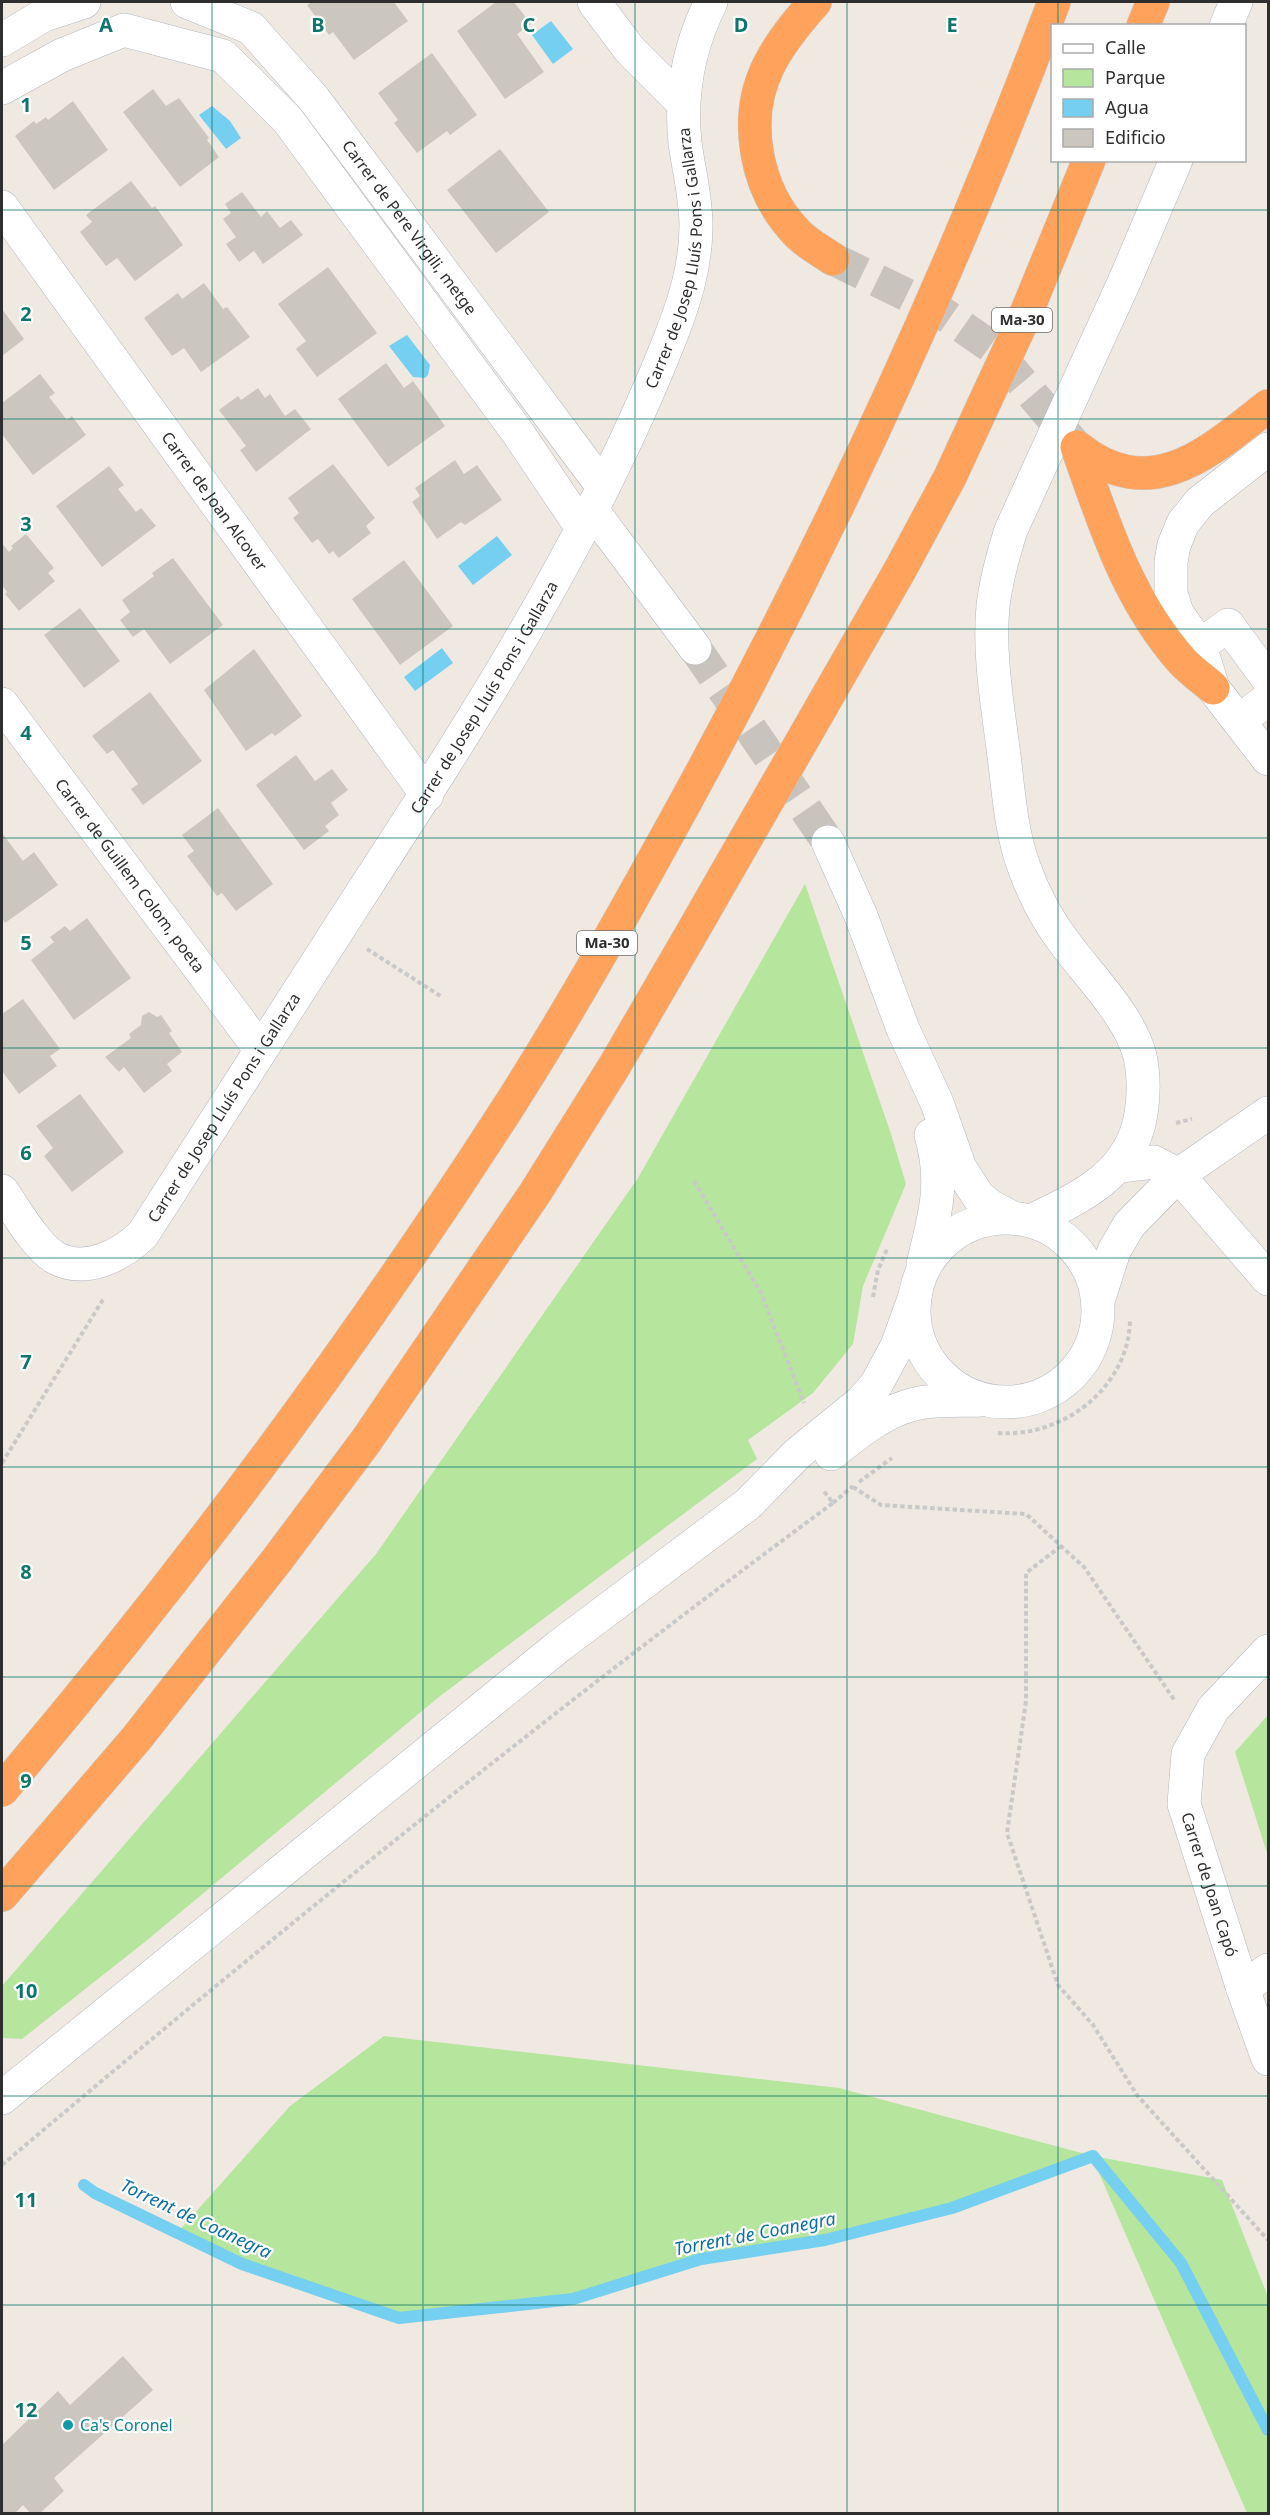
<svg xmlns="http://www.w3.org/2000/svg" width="1270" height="2515" font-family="'Noto Sans',sans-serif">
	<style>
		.green { fill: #b6e59e }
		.water { fill: #75cff0 }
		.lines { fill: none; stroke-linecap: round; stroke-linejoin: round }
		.stream { stroke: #75cff0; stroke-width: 12 }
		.building { fill: #cbc7bf }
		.minor-tunnel { stroke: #c8c4bd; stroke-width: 33; stroke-dasharray: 33 16; stroke-linecap: butt }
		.highway-tunnel { stroke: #c8c4bd; stroke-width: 33; stroke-dasharray: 33 16; stroke-linecap: butt }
		.minor-casing { stroke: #b4b7c1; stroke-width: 34 }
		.highway-casing { stroke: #c9c9c9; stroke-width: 34 }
		.path { stroke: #c9c9c9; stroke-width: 4; stroke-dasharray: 4.5 3; stroke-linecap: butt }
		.minor { stroke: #fff; stroke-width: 33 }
		.highway { stroke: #ffa35c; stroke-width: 33 }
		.grid { fill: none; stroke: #0f766e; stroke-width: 1.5; stroke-opacity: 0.55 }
		.culture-dot { fill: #0f9aa8; stroke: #fff; stroke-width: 2 }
		.labels { text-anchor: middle; stroke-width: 4.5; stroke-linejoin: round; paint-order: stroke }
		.shield { fill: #fff; stroke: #6d6d6d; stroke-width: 1.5 }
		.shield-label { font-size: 15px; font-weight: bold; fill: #2e2e2e }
		.street-label { font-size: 16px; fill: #2e2e2e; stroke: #fff }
		.culture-label { font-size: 16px; fill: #0d838f; stroke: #fff; text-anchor: start }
		.water-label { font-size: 18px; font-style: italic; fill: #0d6fa3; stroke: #fff }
		.grid-label { font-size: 20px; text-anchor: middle; font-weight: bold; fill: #0f766e; stroke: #fff; stroke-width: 4.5; stroke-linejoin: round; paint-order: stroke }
	</style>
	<rect width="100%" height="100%" fill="#efe9e1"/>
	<!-- green -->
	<path class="green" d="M805,884L891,1134L906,1184L863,1286L853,1344L813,1393L748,1440L757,1459L440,1696L146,1941L22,2039L2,2038V1986L376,1554L638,1178Z
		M1268,1715V1856L1235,1752Z
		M384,2036L839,2088L1093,2156L1222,2180L1268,2297V2513H1247L1092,2157L952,2208L825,2240L701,2259L573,2299L399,2318L242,2264L177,2233L290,2106Z"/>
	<!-- water -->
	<path class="water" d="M551,21L573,49L553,64L532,35Z
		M212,106L230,121L241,138L226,149L199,115Z
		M407,335L430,365L428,375L425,378L413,377L389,346Z
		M497,536L512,555L473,585L458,566Z
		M442,648L453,663L415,691L404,677Z"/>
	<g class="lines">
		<!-- stream -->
		<path class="stream" d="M84,2185L95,2193L242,2264L399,2318L573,2299L701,2259L825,2240L952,2208L1093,2156L1181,2263L1268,2430"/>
	</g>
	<!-- building -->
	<path class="building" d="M312,2H394L408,21L354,60L333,32L329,35L307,5Z
		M496,2H514L531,24L517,34L544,72L505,99L457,31Z
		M432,53L477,115L450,135L447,131L417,153L394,123L398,120L378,93Z
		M153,89L166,106L179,98L209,138L207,140L219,157L180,187L123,112Z
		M73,101L108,150L54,190L15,136L34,121L36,124L46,117L48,120Z
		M500,149L549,212L496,253L447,190Z
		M131,181L152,208L155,206L183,245L135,281L117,258L106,266L80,232L92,222L86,215Z
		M242,192L261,217L267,211L280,228L291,220L303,235L263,264L254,251L239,262L226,244L236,237L223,219L231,213L225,204Z
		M328,267L377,333L317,377L296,349L306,341L278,304Z
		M204,283L223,309L227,307L250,337L201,372L184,348L172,356L144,318L178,293L182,299Z
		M2,309L24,339L2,356Z
		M386,363L404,388L413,381L445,426L388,467L338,399Z
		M40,374L55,393L49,397L67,420L72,416L86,435L33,475L2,434V403Z
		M258,388L265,398L270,394L285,416L295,409L311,429L256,472L240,450L246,446L219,410L238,396L241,400Z
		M455,460L464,474L477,465L502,500L465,525L461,522L437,539L412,502L420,496L415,488Z
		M333,464L375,518L366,526L371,533L339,558L333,551L329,554L318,539L312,543L293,518L299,513L288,498Z
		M109,466L124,485L118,489L136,512L141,508L156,526L102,567L56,506Z
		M26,534L54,568L48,573L55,581L19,611L5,594L7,592L2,585V543L9,552L13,548L11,546Z
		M173,558L223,625L170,664L144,629L133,637L120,620L130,612L122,600L154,576L152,573Z
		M404,560L453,626L400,665L352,599Z
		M80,608L120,661L84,688L44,635Z
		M254,649L302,716L275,736L272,733L246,751L204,690Z
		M150,692L202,761L143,805L131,789L138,784L113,750L107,754L92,736Z
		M296,755L315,781L332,769L348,790L331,803L339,815L325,826L329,831L304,850L256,785Z
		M218,808L273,884L236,911L222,893L217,896L187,856L194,851L182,835Z
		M2,833L23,861L34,852L58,885L5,923L2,918Z
		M87,918L131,978L74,1020L31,960L54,942L50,937L65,926L70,931Z
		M23,999L60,1049L50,1056L57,1066L19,1094L2,1071V1014Z
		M149,1012L157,1017L161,1015L172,1031L169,1033L182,1052L167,1064L172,1071L144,1093L124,1067L119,1072L105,1057L131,1038L129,1034L141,1025L142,1016Z
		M80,1094L124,1152L72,1192L44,1156L53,1148L36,1126Z
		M123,2356L153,2390L54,2478L64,2491L39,2514H31L23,2505L14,2514H2V2445L58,2391L70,2405Z"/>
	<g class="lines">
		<!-- minor-tunnel -->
		<path class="minor-tunnel" d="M695,648L828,842"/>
		<!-- highway-tunnel -->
		<path class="highway-tunnel" d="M833,259L938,310L993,348L1075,445"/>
		<!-- minor casing -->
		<g class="minor-casing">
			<g id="minor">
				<path id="s1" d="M187,2L251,28L314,99L603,487"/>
				<path d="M594,2L630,50L683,103"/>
				<path d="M1226,26L1236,2"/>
				<path d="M2,40L44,15L84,2"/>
				<path d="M2,88L62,55L124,30L223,56L287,119L518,433L582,528"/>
				<path id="s2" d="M2,207L427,795"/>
				<path d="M1268,449L1200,502L1183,523L1174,545L1171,562V593L1177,613L1200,646L1213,688L1268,759"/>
				<path d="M592,510L695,648"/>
				<path d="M1200,646L1228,625L1268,679"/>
				<path id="s3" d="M2,704L260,1049"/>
				<path d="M1239,721L1268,699"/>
				<path d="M828,842L861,916L903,1029L937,1103L960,1168L978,1196L990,1206L1013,1218"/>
				<path d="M1120,1166L1154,1162L1178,1175L1268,1279"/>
				<path id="s4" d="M2,1191C15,1209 35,1245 54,1257C85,1275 122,1255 143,1234C213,1124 283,1014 354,905C471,725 590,541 669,341C684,304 696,266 696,226C696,198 689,171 685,143C680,94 689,46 711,2"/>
				<circle cx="1006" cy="1310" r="92"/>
				<path d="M1033,1220C1082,1197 1132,1173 1141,1114C1144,1095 1144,1075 1140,1056C1130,1017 1091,978 1067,946C1049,923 1034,895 1024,867C1012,835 1009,798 1005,764C999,713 988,658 993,606C996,580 1003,555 1011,530L1125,280L1176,160"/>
				<path d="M923,1264C935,1216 945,1183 931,1135"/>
				<path d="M1098,1301L1114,1251L1129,1225L1178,1175L1268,1113"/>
				<path d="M831,1454C856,1434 884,1411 915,1404C937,1399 959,1401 981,1400"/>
				<path id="s5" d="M1268,1651L1213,1709L1188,1754L1184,1804L1243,1989L1268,2059"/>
				<path d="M1243,1989L1268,1970"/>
				<path d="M2,2098L559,1646L748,1504L797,1454L861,1402L876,1385L897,1346L915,1296"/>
			</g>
		</g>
		<!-- highway casing -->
		<g class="highway-casing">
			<path id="highway" d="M815,2C798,21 781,41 769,65C742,118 755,189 796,232C806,243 821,251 833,259
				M1143,26L1153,2
				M1077,447C1104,523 1127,599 1182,661C1191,671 1203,679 1213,688
				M1077,447C1151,506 1208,453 1268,406
				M2,1790C185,1574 354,1347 507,1109C571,1009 629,905 686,801C827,543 951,276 1054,2
				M2,1895L136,1739L277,1560L366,1441L535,1193L615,1065L690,936L900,570L950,477L1027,311L1089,160"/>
		</g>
		<!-- path -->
		<path class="path" d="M367,949L442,997
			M1176,1123L1192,1119
			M694,1181L761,1293L804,1403
			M873,1297L878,1270L887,1249
			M998,1433C1063,1438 1129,1387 1130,1320
			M2,1463L104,1298
			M859,1482L892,1458
			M853,1487L881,1505L1026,1514L1084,1567L1175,1701
			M833,1503L853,1486
			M1061,1546L1026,1573V1701L1007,1833L1058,1985L1093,2025L1137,2095L1268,2240
			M2,2165C272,1936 548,1713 833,1503L823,1490"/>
		<!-- minor -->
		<use href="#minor" class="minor"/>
		<!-- highway -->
		<use href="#highway" class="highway"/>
	</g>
	<!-- grid -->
	<path class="grid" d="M212,2V2514M423,2V2514M635,2V2514M847,2V2514M1058,2V26M1058,160V2514M2,210H1268M2,419H1268M2,629H1268M2,838H1268M2,1048H1268M2,1258H1268M2,1467H1268M2,1677H1268M2,1886H1268M2,2096H1268M2,2305H1268"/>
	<!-- markers -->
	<circle class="culture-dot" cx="68" cy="2425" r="6"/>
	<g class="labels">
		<!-- shield labels -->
		<g class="shield">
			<rect x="992" y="308" width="60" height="24" rx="4.5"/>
			<rect x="577" y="931" width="60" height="24" rx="4.5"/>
		</g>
		<g class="shield-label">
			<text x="1022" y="325">Ma-30</text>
			<text x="607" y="948">Ma-30</text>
		</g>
		<!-- street labels -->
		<g class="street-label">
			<text dy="6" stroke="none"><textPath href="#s1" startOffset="324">Carrer de Pere Virgili, metge</textPath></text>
			<text dy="6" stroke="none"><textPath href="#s4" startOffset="1305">Carrer de Josep Lluís Pons i Gallarza</textPath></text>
			<text dy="6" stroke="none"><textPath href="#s2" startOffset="363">Carrer de Joan Alcover</textPath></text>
			<text dy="6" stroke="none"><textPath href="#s4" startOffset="819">Carrer de Josep Lluís Pons i Gallarza</textPath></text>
			<text dy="6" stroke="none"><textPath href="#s3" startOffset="214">Carrer de Guillem Colom, poeta</textPath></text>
			<text dy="6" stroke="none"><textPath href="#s4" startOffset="333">Carrer de Josep Lluís Pons i Gallarza</textPath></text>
			<text dy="6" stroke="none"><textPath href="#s5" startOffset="266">Carrer de Joan Capó</textPath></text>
		</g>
		<!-- culture labels -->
		<g class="culture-label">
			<text x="80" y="2431">Ca's Coronel</text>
		</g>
		<!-- water labels -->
		<g class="water-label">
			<text transform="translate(196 2219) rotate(25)" y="6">Torrent de Coanegra</text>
			<text transform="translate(755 2234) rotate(-11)" y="6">Torrent de Coanegra</text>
		</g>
	</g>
	<g class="grid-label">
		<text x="106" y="32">A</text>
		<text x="318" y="32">B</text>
		<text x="529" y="32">C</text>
		<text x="741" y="32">D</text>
		<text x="952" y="32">E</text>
		<text x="26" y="112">1</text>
		<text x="26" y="321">2</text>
		<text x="26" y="531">3</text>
		<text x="26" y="740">4</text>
		<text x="26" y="950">5</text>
		<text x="26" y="1160">6</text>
		<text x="26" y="1369">7</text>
		<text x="26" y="1579">8</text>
		<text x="26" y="1788">9</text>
		<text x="26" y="1998">10</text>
		<text x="26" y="2207">11</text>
		<text x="26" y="2417">12</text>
	</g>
	<!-- border -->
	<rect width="1270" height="2515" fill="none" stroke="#2e2e2e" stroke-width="6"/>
	<!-- legend -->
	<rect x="1051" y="24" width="195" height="138" fill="#ffffff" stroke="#ababab" stroke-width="1.5"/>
	<rect x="1063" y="44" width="30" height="9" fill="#ffffff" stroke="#ababab" stroke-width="1.5"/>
	<text x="1105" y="54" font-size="18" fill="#2e2e2e">Calle</text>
	<rect x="1063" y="69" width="30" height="18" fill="#b6e59e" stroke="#ababab" stroke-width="1.5"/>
	<text x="1105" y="84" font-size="18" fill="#2e2e2e">Parque</text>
	<rect x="1063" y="99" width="30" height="18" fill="#75cff0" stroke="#ababab" stroke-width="1.5"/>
	<text x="1105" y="114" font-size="18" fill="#2e2e2e">Agua</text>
	<rect x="1063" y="129" width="30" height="18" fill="#cbc7bf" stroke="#ababab" stroke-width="1.5"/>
	<text x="1105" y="144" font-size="18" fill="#2e2e2e">Edificio</text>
</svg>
